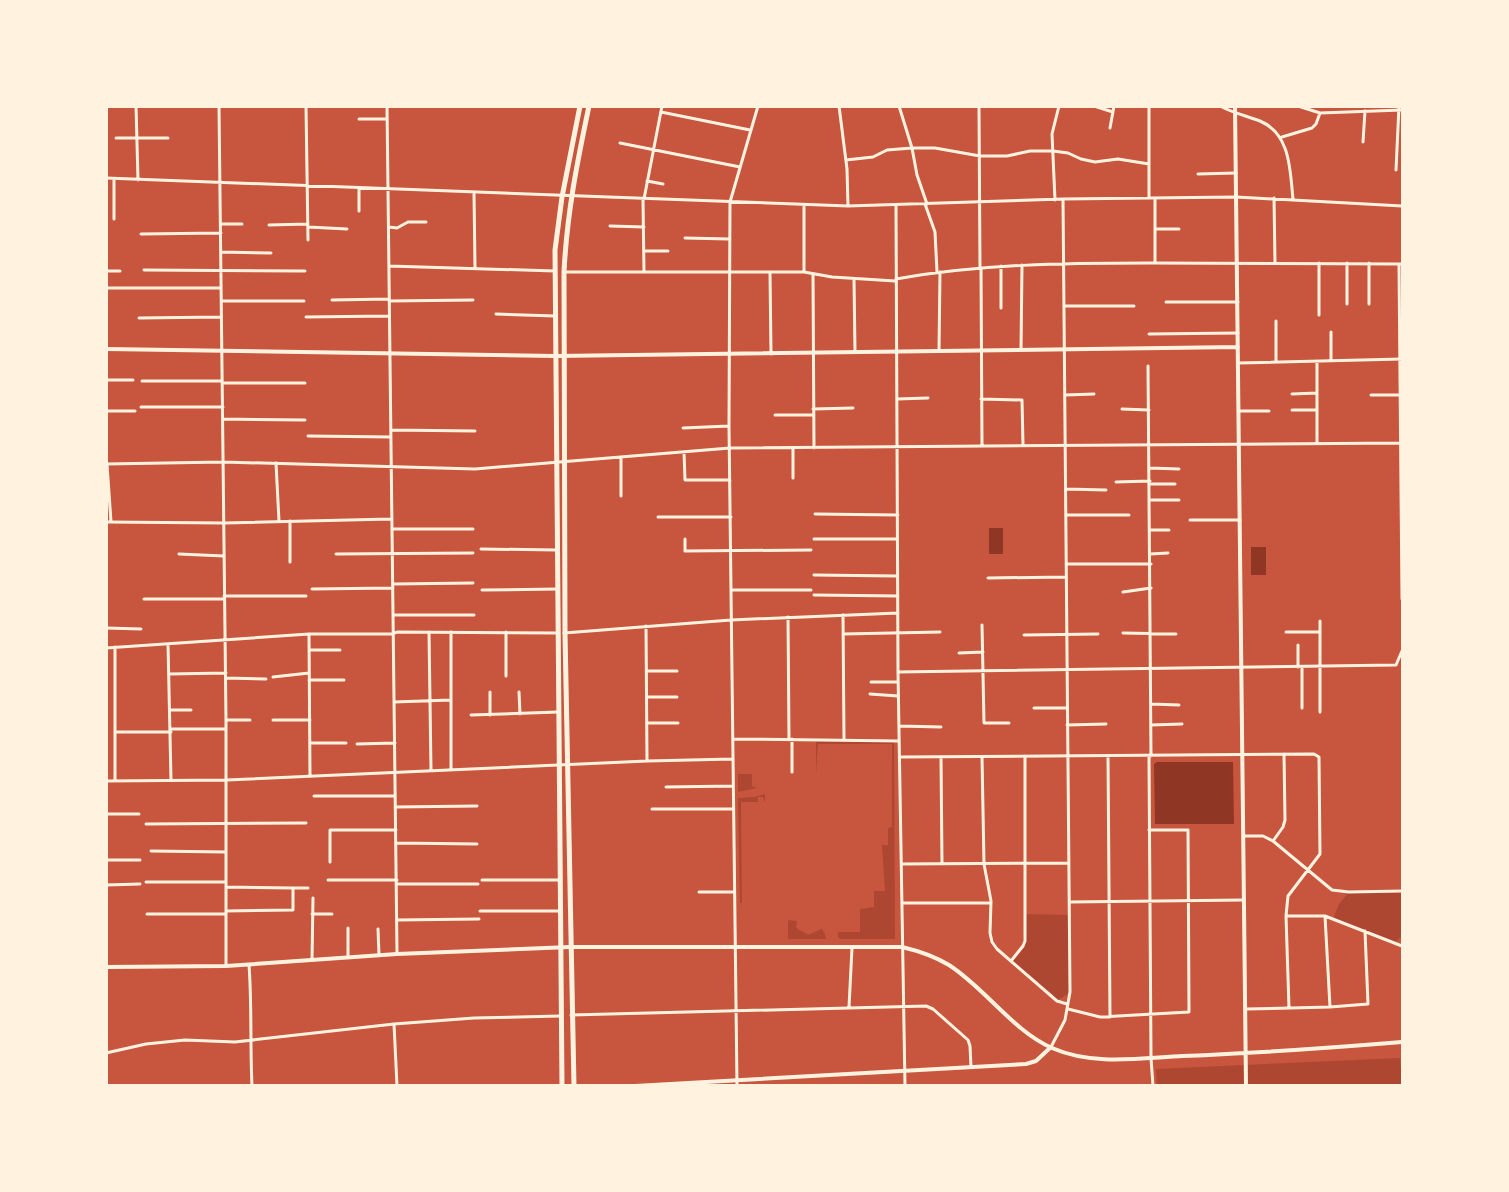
<svg xmlns="http://www.w3.org/2000/svg" width="1509" height="1192" font-family="'Golos Text',sans-serif">
	<style>
		.green { fill: #ae4732 }
		.water { fill: #8f3625 }
		.lines { fill: none; stroke-linecap: round; stroke-linejoin: round }
		.minor { stroke: #fff3e0; stroke-width: 3 }
		.tertiary { stroke: #fff3e0; stroke-width: 4 }
		.primary { stroke: #fff3e0; stroke-width: 5 }
	</style>
	<rect width="100%" height="100%" fill="#c8553d"/>
	<!-- green -->
	<path class="green" d="M816,741L894,742L895,939H840L838,937V932H860V909L874,907V891H885L882,845H888V828L892,827V744H818L816,774Z
		M738,774H752V786L757,788L738,792Z
		M765,794V803L763,797H758V802H741L742,903H740L738,798L754,797Z
		M1402,891V936L1394,943L1333,919L1339,904L1349,892Z
		M1025,914L1070,915V992L1057,1001L1011,961L1023,946Z
		M788,920L797,921L796,928C814,938 804,935 822,929L825,934L826,939H788Z
		M1400,1058L1402,1085H1157L1156,1069Z"/>
	<!-- water -->
	<path class="water" d="M989,528H1003V554H989Z
		M1251,547H1266V575H1251Z
		M1157,762H1233L1234,824H1155L1154,764Z"/>
	<g class="lines">
		<!-- minor -->
		<path class="minor" d="M136,106L138,180
			M219,106L226,720V966
			M306,106L308,240
			M387,106L397,953
			M839,106L847,169L848,206
			M899,106L912,148L917,175L927,204
			M979,106L980,268
			M1094,106L1113,112
			M1149,106V198
			M1220,106C1233,113 1247,116 1260,121C1291,134 1290,171 1293,199
			M1298,106L1320,113L1402,110
			M661,112L750,130
			M359,119H387
			M1110,128L1114,106
			M1282,137L1312,128L1316,124L1320,113
			M116,138H168
			M1363,142L1365,111
			M620,143L740,167
			M846,160L873,157L887,150L912,148H935L980,156H1007L1030,151H1053L1068,153L1081,159L1095,162L1118,159L1149,164
			M1396,170L1399,106
			M1198,174L1236,173
			M106,178L848,206L1063,199L1236,197L1402,206
			M114,179V219
			M647,181L663,184
			M359,188V211
			M474,193L475,268
			M1155,198V262
			M1274,198L1275,263
			M643,199L644,272
			M644,199L662,106
			M1055,200L1052,134L1059,106
			M925,204L935,232L937,272
			M896,205L898,672L905,1086
			M221,224H242
			M269,225L308,224
			M610,226L644,227
			M308,227L347,229
			M389,227L397,228L408,222H426
			M1155,229H1179
			M141,234L221,233
			M685,238L729,239
			M644,251H668
			M221,252L271,253
			M1319,263V315
			M1399,264L1402,599
			M389,266L555,271
			M1001,266V308
			M981,268L982,446
			M144,270L305,271
			M106,271H120
			M565,272H804L832,277L895,281
			M770,272L771,354
			M804,272V205
			M813,274L814,448
			M854,279L855,352
			M896,279C980,264 1065,263 1151,263C1235,263 1319,263 1402,264
			M106,288H221
			M332,300L389,299
			M222,301H304
			M389,301L473,300
			M1166,302H1238
			M1347,304V263
			M1369,304V263
			M1064,306H1134
			M496,314L555,316
			M306,317L389,316
			M139,318L221,317
			M1276,321V362
			M1149,334L1238,333
			M1021,350L1022,265
			M939,351L940,272
			M1331,360V332
			M1317,361V443
			M1239,363L1402,359
			M1148,366L1151,756
			M106,380H133
			M142,381H222
			M222,383H305
			M1292,394L1317,393
			M1065,395L1094,394
			M1371,395H1401
			M897,399L928,398
			M981,399L1022,400L1023,445
			M141,407H223
			M813,409L853,408
			M1122,409L1149,410
			M1292,410H1317
			M106,411H135
			M1239,411H1269
			M775,415H814
			M223,419L305,420
			M683,428L729,426
			M391,430L475,431
			M308,436L391,437
			M684,452L685,480H730
			M621,458V496
			M276,463L279,521
			M106,464L223,462L475,469L730,448L1402,443
			M107,464L111,522
			M1150,468L1179,469
			M793,478V448
			M1116,482L1150,481
			M1150,484H1175
			M1066,489L1106,490
			M1150,500H1179
			M815,514L898,515
			M1066,515H1129
			M658,517H731
			M1190,520H1240
			M290,521V562
			M106,522L224,523L391,519
			M392,529H473
			M1150,530H1169
			M685,539V551L811,550
			M814,539H897
			M481,549L557,550
			M179,554L224,556
			M336,554L473,553
			M1150,554L1168,553
			M1066,564H1151
			M814,575L897,576
			M988,578L1066,577
			M394,584L473,583
			M312,589L393,588
			M482,590L558,589
			M731,590H811
			M1123,592L1151,588
			M814,595L898,596
			M224,596H306
			M144,599H224
			M394,615H474
			M843,615L844,739
			M788,617L789,739
			M1320,621V712
			M982,625L984,723H1009
			M646,626L647,761
			M106,628L141,629
			M429,632L431,770
			M506,632V676
			M1286,632H1320
			M564,633L731,620L898,613
			M1123,633L1176,634
			M309,634L310,776
			M843,634L940,632
			M1024,635L1098,634
			M168,644L171,780
			M115,647V780
			M106,648L309,634H393L397,632L558,633
			M309,650H340
			M959,653L983,652
			M1298,667V645
			M647,671H677
			M898,672L1396,665L1402,651
			M169,674L226,673
			M273,677L309,673
			M226,678L266,679
			M309,680H344
			M871,682H898
			M490,692V715
			M519,692L520,714
			M870,694L898,696
			M647,697H677
			M394,702L451,700
			M1151,704L1179,705
			M1034,708H1067
			M1302,708V667
			M170,710H191
			M471,715L558,712
			M226,720H250
			M273,720H310
			M647,723H678
			M1067,725L1106,724
			M1151,725L1182,724
			M899,726L941,727
			M171,729H226
			M115,732H171
			M733,739L899,741
			M310,743H346
			M357,744L395,743
			M1108,756L1110,1017
			M1149,756L1151,1058L1153,1086
			M900,757L1314,754L1319,757L1320,854L1288,896L1286,916H1325L1402,946
			M941,757L942,863
			M982,757L984,864L991,901L990,933L992,942L997,949L1057,1001L1067,1004
			M451,770V632
			M792,772V739
			M106,781L227,780L647,761L733,759
			M666,787L733,786
			M314,796H395
			M395,807L477,806
			M652,809H733
			M106,814H139
			M146,824L306,823
			M1244,836H1263L1273,841L1332,890L1349,892L1402,891
			M1273,841L1283,827L1285,820L1284,754
			M396,843L477,844
			M151,851L226,852
			M106,860H140
			M330,862V830H396
			M902,864L1069,863
			M328,880H397
			M482,880H559
			M146,882H226
			M397,884H478
			M106,885L140,884
			M226,887L293,888V910L226,911
			M293,888H308
			M699,892H734
			M1070,902L1243,900
			M902,903H990
			M480,911H560
			M147,914H226
			M312,914H332
			M1286,916L1289,1008
			M397,920L479,919
			M348,928V957
			M378,929L379,955
			M312,960L313,898
			M1011,961L1023,946L1025,941V756
			M249,965C252,1005 250,1045 252,1086
			M849,1007L852,948
			M1330,1007L1368,1004L1365,931
			M1068,1009L1100,1017L1189,1012L1188,830H1149
			M1246,1009L1330,1007L1325,916
			M571,1015L926,1006L933,1009L968,1040L970,1046L971,1067
			M394,1024L397,1086
			M1051,1047L1065,1020L1070,992L1063,199
			M106,1053L146,1044L185,1040L235,1042L394,1024L474,1018L560,1016
			M737,1086L729,426L730,202L758,106"/>
		<!-- tertiary -->
		<path class="tertiary" d="M1235,106L1246,1086
			M106,349L555,356L1238,347
			M106,967L226,966L397,954L570,947H902C919,951 934,956 949,965C986,989 1012,1030 1052,1048C1093,1066 1140,1058 1183,1056C1257,1053 1329,1048 1402,1042
			M635,1086L1026,1064L1036,1061L1051,1047"/>
		<!-- primary -->
		<path class="primary" d="M562,1086L555,250L562,197L580,106
			M574,1086L565,633L564,272C567,213 577,163 589,106"/>
	</g>
	<!-- border -->
	<rect width="1509" height="1192" fill="none" stroke="#fff3e0" stroke-width="216"/>
</svg>
